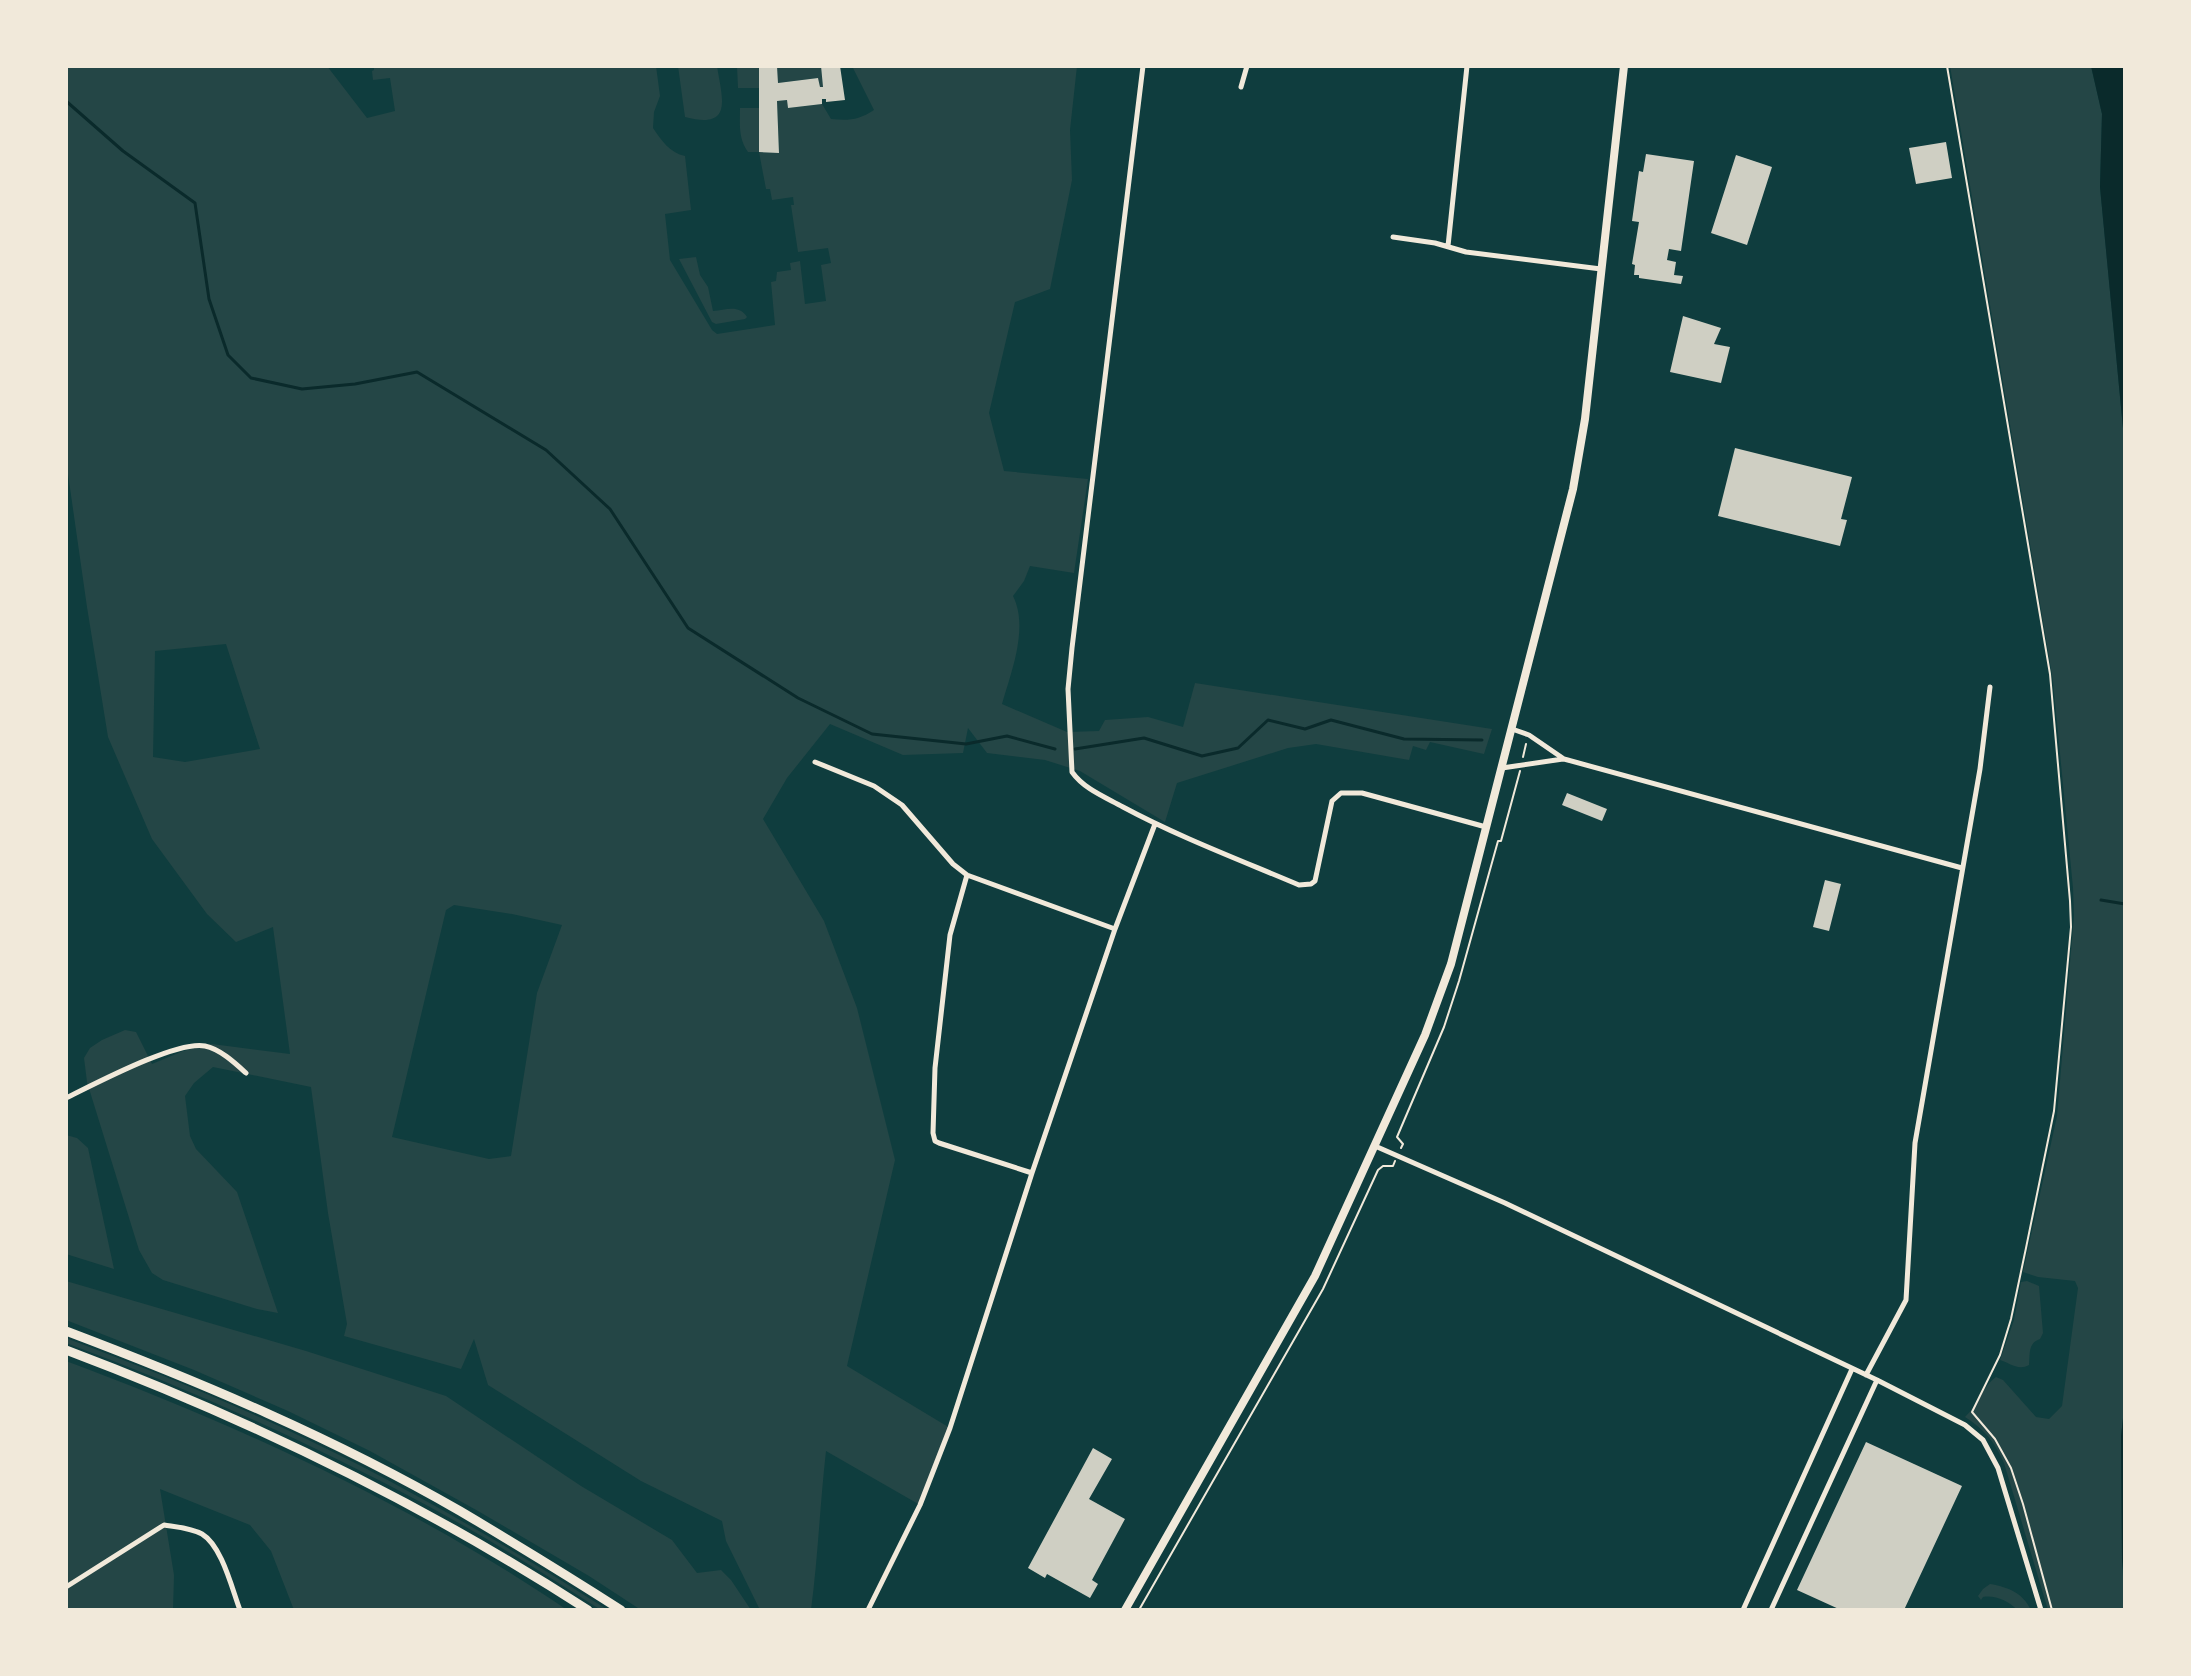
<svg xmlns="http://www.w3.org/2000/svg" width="2191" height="1676" font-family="Manrope,sans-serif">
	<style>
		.green { fill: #244646; fill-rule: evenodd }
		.water { fill: #0a2a2b }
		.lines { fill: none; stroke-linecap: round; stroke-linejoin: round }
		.stream { stroke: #0a2a2b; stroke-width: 3 }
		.building { fill: #cfcfc3 }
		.path { stroke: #f1e9da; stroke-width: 2 }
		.minor { stroke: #f1e9da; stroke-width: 5 }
		.primary { stroke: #f1e9da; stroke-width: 8 }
		.trunk { stroke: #f1e9da; stroke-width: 9 }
	</style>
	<rect width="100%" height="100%" fill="#0f3d3e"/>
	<!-- green -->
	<path class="green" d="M66,66H327L367,118L395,111L390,78L373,80L372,71L374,70V66H656L660,96L654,112L653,128C661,140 670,153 685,156L691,210L665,214L670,260L712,330L717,334L775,325L771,282L776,281L777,272L791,270L790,263L800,261L805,304L826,301L821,265L831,263L828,248L798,252L791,205H794L793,197L772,200L770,189H766L759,152H748C738,138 740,124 740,108H759V151L779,152L777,101L787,100L788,108L822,104L831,119C848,121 859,120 874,110L852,66H1077L1070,130L1072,180L1050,289L1015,302L989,413L1004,471L1088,479L1074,573L1030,566L1024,581L1013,596C1029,628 1011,672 1002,704L1067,732L1099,731L1105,720L1148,717L1183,727L1195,683L1492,729L1484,754L1430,742L1426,750L1413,746L1409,760L1316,744L1288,748L1177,783L1165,822L1080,771L1045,760L987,753L968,728L963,753L903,755L830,724L787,778L763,819L824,921L857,1008L895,1160L847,1366L950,1428L920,1505L826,1451C820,1504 818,1557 811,1610H760L726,1541L722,1521L641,1481L488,1385L474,1339L461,1369L344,1336L347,1324L328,1213L311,1087L213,1067L194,1083L185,1096L190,1136L196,1149L237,1192L278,1313L257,1309L163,1280L152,1273L139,1250L87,1082L84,1058L90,1048L102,1040L125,1030L136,1032L152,1064L183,1051L212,1044L290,1054L273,927L236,942L207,914L152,839L108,737L87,607L66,460ZM226,644L260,749L185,762L153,757L155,651ZM454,905L512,914L562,925L537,993L511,1156L489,1159L392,1137L446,910Z
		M678,66H717C722,98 734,130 685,117Z
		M737,66H759V88H738Z
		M821,66L823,87H820L818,78L778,83L777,67Z
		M1950,66H2091L2102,114L2100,187L2125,449V1401L2121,1436L2122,1559L2125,1610H2048L2004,1463C1994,1441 1986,1431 1965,1417C1977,1406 1983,1386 1996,1377L2003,1380L2036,1417L2049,1419L2062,1406L2078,1288L2075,1281L2038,1277L2023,1272L2057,1116L2074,916L2073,888L2053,681Z
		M696,257L700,275L708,287L713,311C726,310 739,304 747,317L745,319L716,324L712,322L679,259Z
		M66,1135L77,1138L88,1148L114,1269L66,1254Z
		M66,1281L306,1351L446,1396L581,1486L672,1540L697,1573L721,1570L731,1580L751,1610H641L589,1576L478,1511L370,1451L288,1411L194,1370L66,1320Z
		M2027,1281L2039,1286L2043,1333L2040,1339C2028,1343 2030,1353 2029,1365C2018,1371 2010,1363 2000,1360L2014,1320L2021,1282Z
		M66,1338C167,1376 266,1417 361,1466C446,1510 528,1559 608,1610H601C544,1574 488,1538 428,1506C311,1443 190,1389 66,1343Z
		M66,1361C240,1426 413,1505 567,1610H294L271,1551L250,1525L160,1489L174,1575L173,1610H66Z
		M1990,1584C2008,1587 2023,1593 2031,1610H2017C2009,1601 1995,1595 1983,1597L1981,1600L1978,1596L1983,1589Z"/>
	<!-- water -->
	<path class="water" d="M2091,66H2125V449L2100,187L2102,114Z
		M2125,1401V1593L2122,1559L2121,1436Z"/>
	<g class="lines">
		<!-- stream -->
		<path class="stream" d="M66,101L123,151L195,203L209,299L228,355L251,378L302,389L355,384L417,372L546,450L610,509L688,628L798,698L872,734L966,744L1007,736L1055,749
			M1075,749L1144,738L1202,756L1238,748L1268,720L1305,729L1331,720L1404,739L1482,740
			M2101,900L2125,904"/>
	</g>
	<!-- building -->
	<path class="building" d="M759,66H777L778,83L818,78L820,87H823L821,66H840L845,100L826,102V99H822V104L788,108L787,100L777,101L779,153L759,152Z
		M1946,142L1952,178L1916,184L1909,148Z
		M1646,154L1694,161L1681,251L1669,249L1667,260L1676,262L1674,275L1683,276L1681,284L1639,278V275H1634L1635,265L1632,264L1639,222L1632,221L1639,171L1643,172Z
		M1736,155L1772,167L1747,245L1711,233Z
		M1683,316L1721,328L1714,344L1730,347L1721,383L1670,372Z
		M1735,448L1852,477L1841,519L1847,520L1840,546L1718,516Z
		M1567,793L1607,809L1602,821L1562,805Z
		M1825,880L1841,884L1829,931L1813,927Z
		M1866,1442L1962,1486L1904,1610H1841L1797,1590Z
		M1093,1448L1112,1459L1089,1499L1125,1519L1092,1580L1098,1584L1090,1598L1047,1574L1045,1578L1028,1568Z"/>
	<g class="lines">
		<!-- path -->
		<path class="path" d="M1947,66L2050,674L2070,901L2071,927L2054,1111L2026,1248L2011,1319L2000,1355L1972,1412L1995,1439L2011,1468L2023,1504L2052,1610
			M1523,757L1526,744
			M1401,1148L1403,1144L1397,1137L1444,1027L1459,981L1498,841H1501L1520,771
			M1139,1610L1323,1289L1378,1170L1383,1166H1393L1395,1161"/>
		<!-- minor -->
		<path class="minor" d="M1143,66L1072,648L1068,689L1072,772C1084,789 1105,797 1123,807C1179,837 1240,860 1299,885L1311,884L1315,881L1332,801L1341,793H1362L1486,827
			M1241,87L1247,66
			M1393,237L1435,243L1466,252L1601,269
			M1448,246L1467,66
			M1512,729L1529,735L1564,759L1962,868
			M815,762L874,786L902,805L953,864L967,875L950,935L935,1068L933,1133L935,1141L939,1143L1032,1173
			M1502,768L1563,759
			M967,875L1115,929
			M66,1098C93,1085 177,1040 205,1046C220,1049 235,1063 246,1073
			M1375,1146L1505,1203L1877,1380L1965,1425L1983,1440L1998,1468L2041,1610
			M1866,1375L1906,1300L1915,1143L1980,769L1990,687
			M66,1587L164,1525C177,1527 191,1528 202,1534C222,1546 232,1589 240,1610
			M868,1610L920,1505L950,1428L1032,1173L1115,929L1155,824
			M1743,1610L1852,1369
			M1771,1610L1877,1380"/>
		<!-- primary -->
		<path class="primary" d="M1125,1610L1315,1276L1425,1035L1451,964L1573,489L1585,419L1624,66"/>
		<!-- trunk -->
		<path class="trunk" d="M66,1331C201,1382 335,1439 460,1511C514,1543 568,1576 621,1610
			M66,1350C249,1419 424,1504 588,1610"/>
	</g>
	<!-- border -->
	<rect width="2191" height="1676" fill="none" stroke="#f1e9da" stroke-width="136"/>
</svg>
